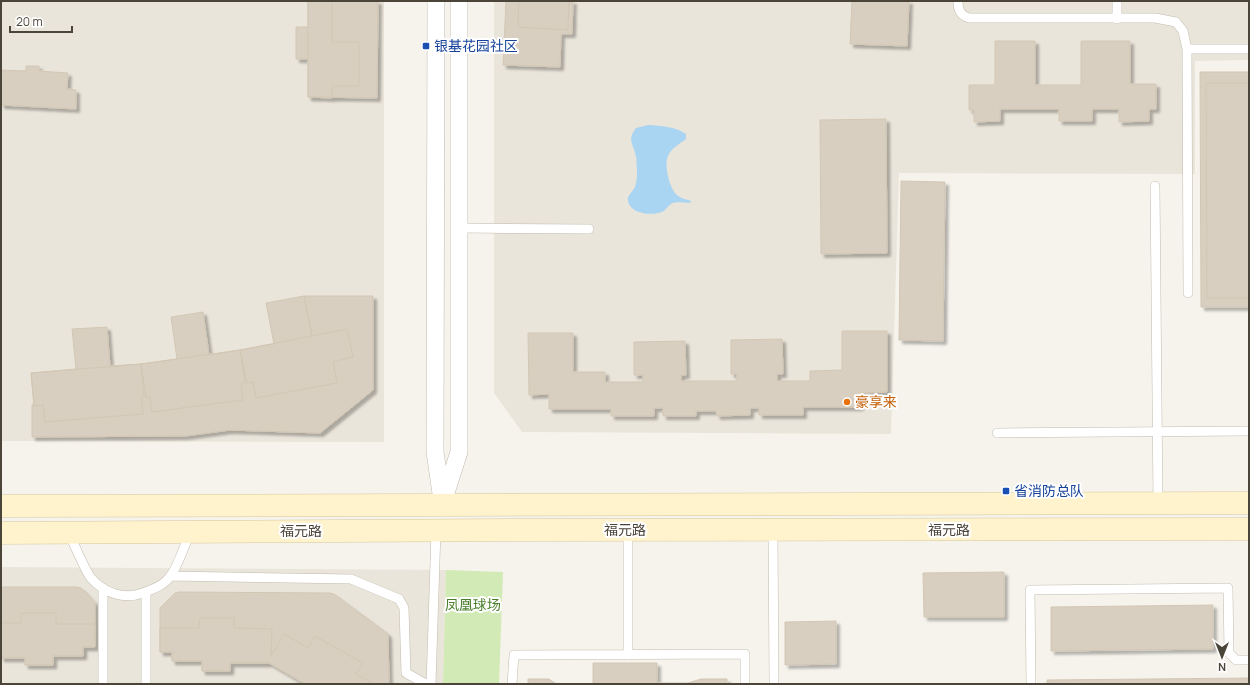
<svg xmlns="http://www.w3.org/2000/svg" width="1250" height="685" font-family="Manrope,'Noto Sans SC',sans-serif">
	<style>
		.residential { fill: #eae5da }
		.green { fill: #d2eab5 }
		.water { fill: #a9d4f2 }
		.building { fill: #d8cfc1; stroke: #d3c7b4; filter: url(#shadow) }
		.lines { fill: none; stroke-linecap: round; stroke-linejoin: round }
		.service-casing { stroke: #c2bbae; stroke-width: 10 }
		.minor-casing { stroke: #c2bbae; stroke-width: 18 }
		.secondary-casing { stroke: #d6c79b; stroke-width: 23 }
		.service { stroke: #fff; stroke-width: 9 }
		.minor { stroke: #fff; stroke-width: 17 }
		.secondary { stroke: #fff3cd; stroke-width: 22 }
		.transit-dot { fill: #1a4fb4; stroke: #fff; stroke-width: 1.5 }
		.food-dot { fill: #e8710a; stroke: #fff; stroke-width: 1.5 }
		.labels { text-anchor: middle; stroke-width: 4; stroke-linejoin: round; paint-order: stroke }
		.transit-label { font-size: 14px; fill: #164399; stroke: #fff; text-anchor: start }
		.food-label { font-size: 14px; fill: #c56008; stroke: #fff; text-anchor: start }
		.street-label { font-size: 14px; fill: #4b4439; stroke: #fff }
		.park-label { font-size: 14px; fill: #4a7f2a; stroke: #fff }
	</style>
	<defs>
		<filter id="shadow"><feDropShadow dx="3.5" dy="3.5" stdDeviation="1" flood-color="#0004"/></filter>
	</defs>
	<rect width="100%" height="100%" fill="#f6f3ec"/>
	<!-- residential -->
	<path class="residential" d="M1,1H384V442L1,441Z
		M494,1H1249V60L1195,61V174L899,173L891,434L522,432L494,393Z
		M1,567L446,570L443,684H1Z"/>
	<!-- green -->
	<path class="green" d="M446,570L503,572L499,684H443Z"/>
	<!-- water -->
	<path class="water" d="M648,125C661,126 674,126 686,134V139C679,144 671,149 668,156C664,165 669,185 675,193C679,198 685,199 691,201L690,203C684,203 677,201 671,204C668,206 666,210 662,212C652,216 629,214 628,200C627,196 633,191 635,187C637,181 637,175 637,169C636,165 637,160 636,156C633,143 627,140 636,128Z"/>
	<!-- building -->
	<path class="building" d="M308,1H378L377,98L308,97Z
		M308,1H332V42H359V86H332V98L308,97V59H296V27H308Z
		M506,1H573L572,34H561L560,67L503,65Z
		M519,1H569L568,30L518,27Z
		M852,1H909L907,46L850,44Z
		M995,41H1035V85H1081V41H1130V84H1156V109H1149V121L1119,122V109H1092V121H1059V109H1000V121L974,122V110H969V85H995Z
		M26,66H39V71L68,73L67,89L76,90V109L1,105V70L26,71Z
		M1200,72H1249V307H1201Z
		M1206,83H1249V298H1207Z
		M886,119L887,253L821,254L820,120Z
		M901,181L945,182L943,341L899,340Z
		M304,296H373V390L320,433L230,430L185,436L32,437V405L34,404L31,373L141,364L240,350L312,336Z
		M304,296L312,336L347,329L353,357L333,362L337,383L256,398L253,382L247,383L240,350L274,344L266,303Z
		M203,312L209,355L240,350L245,383L241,384L243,400L152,412L150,397H146L141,364L177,359L171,317Z
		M107,327L110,366L141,364L144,397H141L143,414L45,422L43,405L34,406L31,373L76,369L72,329Z
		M842,331H887V392L860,393V407H803V415H759V408H750V415L717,416L716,411H696V416H663V408H654V416H611V409H549V394L529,395L528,333H573V372H605V382H643V375H634V342L685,341L686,375H681V381H737V374H731V340L782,339L783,374H777V381H810V371L842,370Z
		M1004,572V617H924L923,573Z
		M1,587H77L81,588L95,603V647H83V656H53V665H25V658H1Z
		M179,592L330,593L334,594L388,634L389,684H305L269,663H230V671H202V661H172V652H160V608L175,593Z
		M1213,605V649L1051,651V607Z
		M21,613H56V624H95V647H83V656H53V665H25V658H1V623H21Z
		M200,618H234V628L272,629L271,656L284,634L308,648L315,636L363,663L356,674L374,684H305L269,663H230V671H202V661H172V652H160V628H199Z
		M836,621V664L785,665V622Z
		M593,663H657V683H688L701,679H727V684H593Z
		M1249,678V684H1047V680Z
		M528,679H549L556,684H528Z"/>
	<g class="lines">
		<!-- service casing -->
		<g class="service-casing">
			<path id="service" d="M958,1C958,10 960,15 969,18H1155L1176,22L1183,31L1187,49L1188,293
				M1117,19V1
				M1187,49H1249
				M1155,186L1158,503
				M459,228L589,229
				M997,433L1249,431
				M628,530V655
				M773,530L774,684
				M69,534C75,545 84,569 91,578C104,593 124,600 143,593C153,589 165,585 171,575C178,566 185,544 190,533
				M171,576L351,579L399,599L404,608L406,673L426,684
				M103,684V588
				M146,684V592
				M431,684L436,531
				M512,684L514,655L745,654V684
				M1031,684L1030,590L1228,588L1229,653L1236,660H1249"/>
		</g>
		<!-- minor casing -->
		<g class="minor-casing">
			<path id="minor" d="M436,1L435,452L442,500
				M442,505L459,452V1"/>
		</g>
		<!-- secondary casing -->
		<g class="secondary-casing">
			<path id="secondary" d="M1,506L1249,503
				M1,533L510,530L1249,529"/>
		</g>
		<!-- service -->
		<use href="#service" class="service"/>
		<!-- minor -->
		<use href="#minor" class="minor"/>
		<!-- secondary -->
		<use href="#secondary" class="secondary"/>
	</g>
	<!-- markers -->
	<g class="transit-dot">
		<rect x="422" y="42" width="8" height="8" rx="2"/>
		<rect x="1002" y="487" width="8" height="8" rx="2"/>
	</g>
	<circle class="food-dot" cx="847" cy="402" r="4"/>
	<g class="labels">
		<!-- transit labels -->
		<g class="transit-label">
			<text x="434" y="51">银基花园社区</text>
			<text x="1014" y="496">省消防总队</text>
		</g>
		<!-- food labels -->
		<g class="food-label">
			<text x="855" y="407">豪享来</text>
		</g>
		<!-- street labels -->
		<g class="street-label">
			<text x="625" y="535">福元路</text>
			<text x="949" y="535">福元路</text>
			<text x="301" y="536">福元路</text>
		</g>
		<!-- park labels -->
		<g class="park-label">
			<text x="473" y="610">凤凰球场</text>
		</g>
	</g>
	<!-- border -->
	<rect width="1250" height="685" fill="none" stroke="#4b4439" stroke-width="4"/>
	<!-- north arrow -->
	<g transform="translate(1222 657) rotate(180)" stroke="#ffffff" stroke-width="3" paint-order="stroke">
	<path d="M0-3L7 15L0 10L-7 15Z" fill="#4b4439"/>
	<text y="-6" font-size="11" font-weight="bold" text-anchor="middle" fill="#4b4439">N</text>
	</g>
	<!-- scale -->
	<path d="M10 26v6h62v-6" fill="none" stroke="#4b4439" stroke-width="2"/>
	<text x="16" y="26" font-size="12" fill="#4b4439" stroke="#ffffff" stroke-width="3" paint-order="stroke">20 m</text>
</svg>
